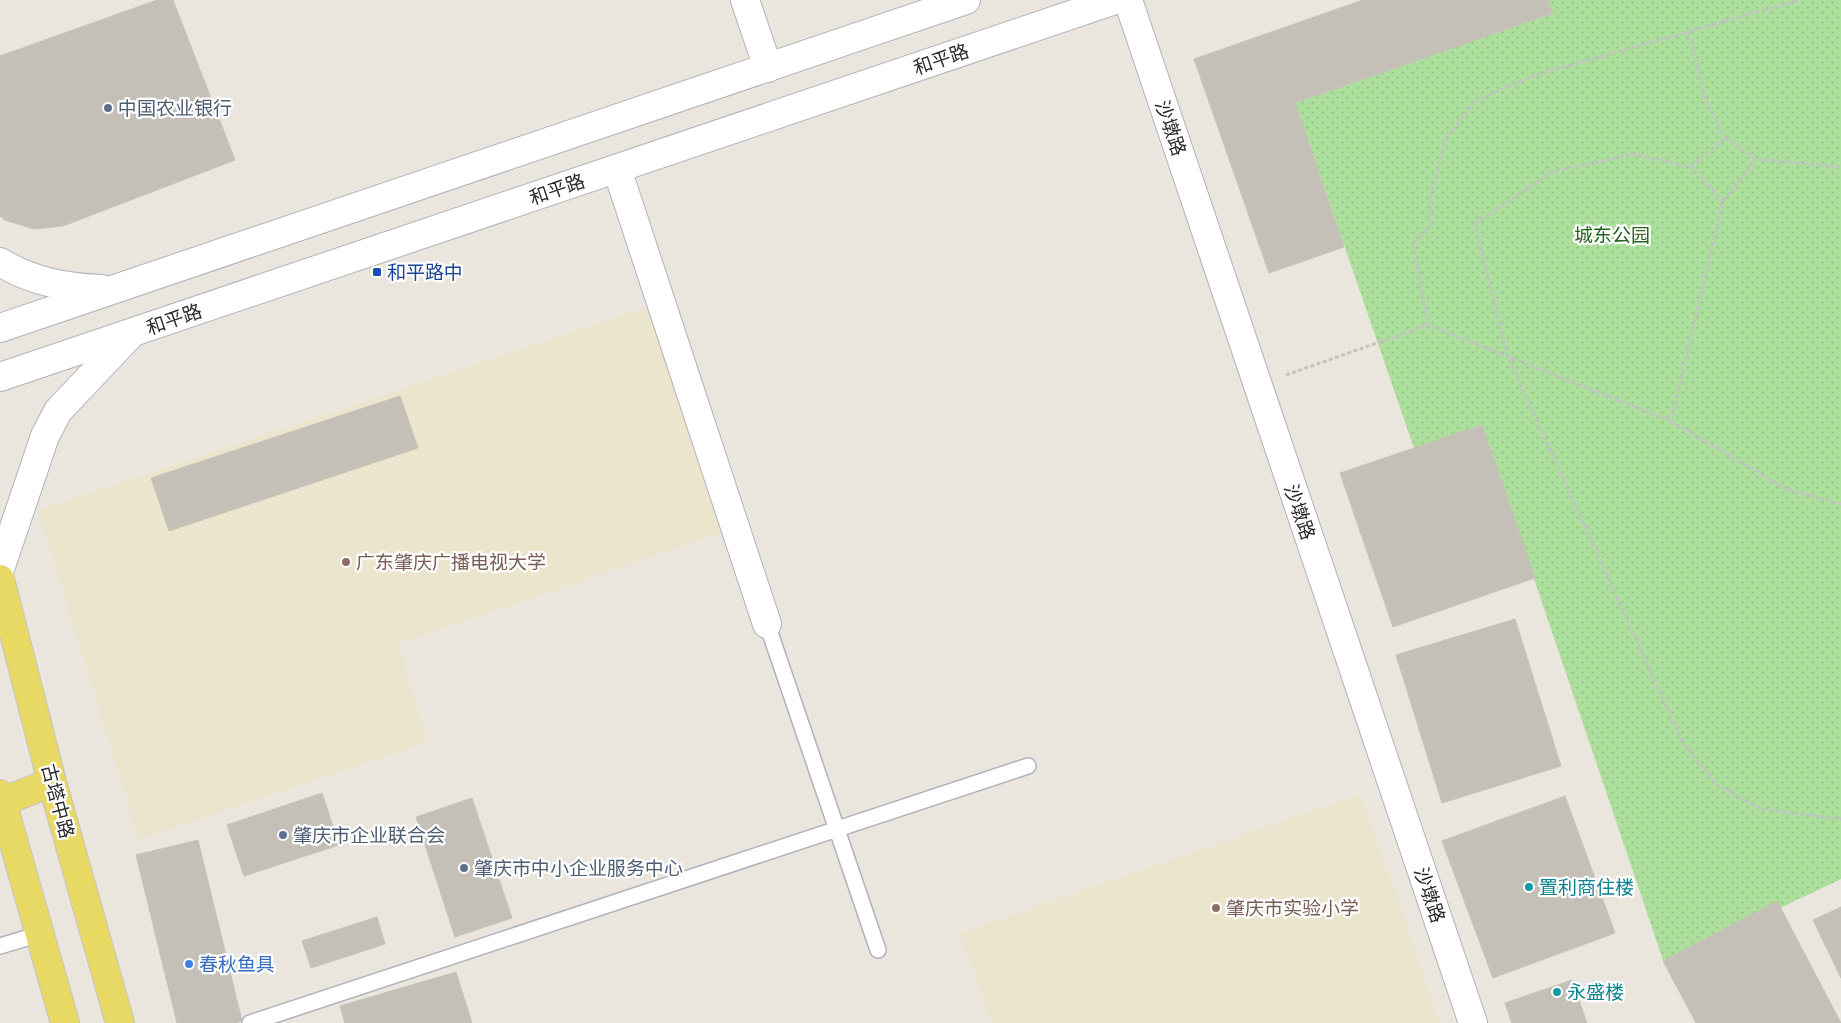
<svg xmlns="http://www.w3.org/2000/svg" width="1841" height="1023" font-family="Mulish,'Noto Sans SC',sans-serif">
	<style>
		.education { fill: #ece5cd }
		.park { fill: url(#park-dots) }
		.building { fill: #c4c0b8; stroke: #c6c2b6 }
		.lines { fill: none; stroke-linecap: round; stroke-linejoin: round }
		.service-casing { stroke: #b0b1bd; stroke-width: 18 }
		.minor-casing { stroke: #b0b1bd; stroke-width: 30 }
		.secondary-casing { stroke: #b0b1bd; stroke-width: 30 }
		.primary-casing { stroke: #c3c3c3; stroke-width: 30 }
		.path { stroke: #c3c3c3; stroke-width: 3; stroke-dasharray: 4 2.5; stroke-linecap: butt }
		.service { stroke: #fff; stroke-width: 15 }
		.minor { stroke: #fff; stroke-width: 28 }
		.secondary { stroke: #fff; stroke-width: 28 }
		.primary { stroke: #e8d864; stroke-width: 28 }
		.service-dot { fill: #5c6f8a; stroke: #fff; stroke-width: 2 }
		.transit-dot { fill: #1a4fb4; stroke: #fff; stroke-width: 2 }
		.education-dot { fill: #8d6e63; stroke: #fff; stroke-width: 2 }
		.culture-dot { fill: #0f9aa8; stroke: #fff; stroke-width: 2 }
		.shop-dot { fill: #3f7fe0; stroke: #fff; stroke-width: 2 }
		.labels { text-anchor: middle; stroke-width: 4.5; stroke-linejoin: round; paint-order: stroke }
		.street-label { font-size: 19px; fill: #2a2a2a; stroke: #fff }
		.service-label { font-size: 19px; fill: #4e5e75; stroke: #fff; text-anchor: start }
		.park-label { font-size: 19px; fill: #25631e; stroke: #fff }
		.transit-label { font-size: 19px; fill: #164399; stroke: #fff; text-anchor: start }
		.education-label { font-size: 19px; fill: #785e54; stroke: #fff; text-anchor: start }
		.culture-label { font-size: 19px; fill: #0d838f; stroke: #fff; text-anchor: start }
		.shop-label { font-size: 19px; fill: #366cbe; stroke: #fff; text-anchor: start }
	</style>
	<defs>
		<pattern id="park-dots" width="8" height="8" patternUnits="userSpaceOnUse" patternTransform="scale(1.25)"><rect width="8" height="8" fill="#acdf9c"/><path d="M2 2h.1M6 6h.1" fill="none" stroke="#94c087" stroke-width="1.8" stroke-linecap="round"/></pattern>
	</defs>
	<rect width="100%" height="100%" fill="#ebe6dd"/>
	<!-- education -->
	<path class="education" d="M661,303L739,527L398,644L428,742L139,840L38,510Z
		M1361,794L1440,1023H991L960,933Z"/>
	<!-- park -->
	<path class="park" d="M1548,0H1841V879L1664,963L1482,425L1414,448L1295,103L1553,13Z"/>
	<!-- building -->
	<path class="building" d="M157,0H173L235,160L63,226L34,229L5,220L0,216V56Z
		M1363,0H1548L1553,13L1295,103L1344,247L1269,273L1194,59Z
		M400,396L418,448L169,531L151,478Z
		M1482,425L1535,578L1393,627L1340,473Z
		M1515,619L1561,766L1442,803L1396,655Z
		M322,793L339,845L244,876L227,825Z
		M1565,796L1615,933L1493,978L1442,841Z
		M472,798L512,918L455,937L416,817Z
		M198,840L242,1021L235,1023H177L136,855Z
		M1777,901L1841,1023H1696L1663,961Z
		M1841,907V978L1813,920Z
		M377,917L385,944L311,968L302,941Z
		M456,972L472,1023H345L340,1006Z
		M1572,980L1587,1023H1512L1505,1003Z"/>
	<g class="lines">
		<!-- service casing -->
		<g class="service-casing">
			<path id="service" d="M767,624L878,950
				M0,946L40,934
				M250,1023L1028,766"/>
		</g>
		<!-- minor casing -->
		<g class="minor-casing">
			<path id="minor" d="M745,0L768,68
				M1128,0L1473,1023
				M617,169L767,624"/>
		</g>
		<!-- secondary casing -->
		<g class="secondary-casing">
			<path id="secondary" d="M0,262C33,282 64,287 102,289
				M0,328L966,0
				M0,377L1115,0
				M0,569L45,436L58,411L130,335"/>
		</g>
		<!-- primary casing -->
		<g class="primary-casing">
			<path id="primary" d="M0,579L52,782L120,1023
				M0,794L65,1023
				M2,802L52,782"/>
		</g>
		<!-- path -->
		<path class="path" d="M1689,32L1704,96L1725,138
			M1691,167L1725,138L1756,159L1841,167
			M1723,201L1756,159
			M1428,325L1413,244L1431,226V198L1446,137L1477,100L1533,76L1799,0
			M1286,375L1428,325L1671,421L1723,201L1691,167L1634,154L1552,172L1475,224L1508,357L1684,745L1717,785L1761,809L1841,819
			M1671,421L1786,489L1841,504"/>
		<!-- service -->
		<use href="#service" class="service"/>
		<!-- minor -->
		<use href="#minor" class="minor"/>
		<!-- secondary -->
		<use href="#secondary" class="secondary"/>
		<!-- primary -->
		<use href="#primary" class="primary"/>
	</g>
	<!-- markers -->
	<g class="service-dot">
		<circle cx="108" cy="108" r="5"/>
		<circle cx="283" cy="835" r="5"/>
		<circle cx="464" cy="868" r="5"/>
	</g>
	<rect class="transit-dot" x="372" y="267" width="10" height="10" rx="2.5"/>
	<g class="education-dot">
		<circle cx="346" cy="562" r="5"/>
		<circle cx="1216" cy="908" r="5"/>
	</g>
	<g class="culture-dot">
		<circle cx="1529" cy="887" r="5"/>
		<circle cx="1557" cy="992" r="5"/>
	</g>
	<circle class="shop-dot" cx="189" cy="964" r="5"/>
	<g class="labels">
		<!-- street labels -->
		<g class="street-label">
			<text transform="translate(941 59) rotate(-19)" y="7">和平路</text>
			<text transform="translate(1171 128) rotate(71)" y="7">沙墩路</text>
			<text transform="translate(557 189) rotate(-19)" y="7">和平路</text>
			<text transform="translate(174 319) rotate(-19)" y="7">和平路</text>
			<text transform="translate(1300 512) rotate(71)" y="7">沙墩路</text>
			<text transform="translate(58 801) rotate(75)" y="7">古塔中路</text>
			<text transform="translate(1430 895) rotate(71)" y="7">沙墩路</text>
		</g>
		<!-- service labels -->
		<g class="service-label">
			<text x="118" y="115">中国农业银行</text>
			<text x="293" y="842">肇庆市企业联合会</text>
			<text x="474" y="875">肇庆市中小企业服务中心</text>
		</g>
		<!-- park labels -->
		<g class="park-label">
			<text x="1612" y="242">城东公园</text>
		</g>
		<!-- transit labels -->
		<g class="transit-label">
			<text x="387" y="279">和平路中</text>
		</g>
		<!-- education labels -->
		<g class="education-label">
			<text x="356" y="569">广东肇庆广播电视大学</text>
			<text x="1226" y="915">肇庆市实验小学</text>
		</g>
		<!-- culture labels -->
		<g class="culture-label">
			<text x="1539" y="894">置利商住楼</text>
			<text x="1567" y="999">永盛楼</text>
		</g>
		<!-- shop labels -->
		<g class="shop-label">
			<text x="199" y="971">春秋鱼具</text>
		</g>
	</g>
</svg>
